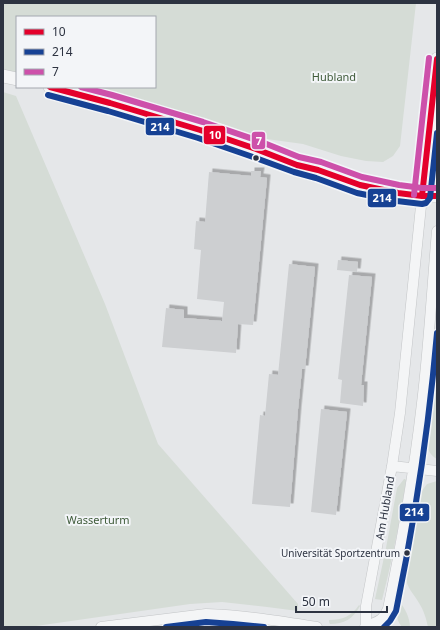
<svg xmlns="http://www.w3.org/2000/svg" width="440" height="630" font-family="'Noto Sans',sans-serif">
	<style>
		.green { fill: #d5dcd6 }
		.building { fill: #cdcfd1; filter: url(#shadow) }
		.lines { fill: none; stroke-linecap: round; stroke-linejoin: round }
		.minor-casing { stroke: #c3c5c7; stroke-width: 11 }
		.tertiary-casing { stroke: #c3c5c7; stroke-width: 14 }
		.minor { stroke: #f4f5f6; stroke-width: 10 }
		.tertiary { stroke: #f4f5f6; stroke-width: 13 }
		.bus-1-casing { stroke: #f3f5f8; stroke-width: 9 }
		.bus-2-casing { stroke: #f3f5f8; stroke-width: 9 }
		.bus-3-casing { stroke: #f3f5f8; stroke-width: 9 }
		.bus-1 { stroke: #e4002b; stroke-width: 6 }
		.bus-2 { stroke: #164194; stroke-width: 6 }
		.bus-3 { stroke: #cd50aa; stroke-width: 6 }
		.bus-dot { fill: #2d3341; stroke: #f3f5f8; stroke-width: 1.5 }
		.labels { text-anchor: middle; stroke-width: 4; stroke-linejoin: round; paint-order: stroke }
		.bus-label { font-size: 10px; fill: #2d3341; stroke: #f3f5f8; text-anchor: end }
		.park-label { font-size: 11px; fill: #405c3b; stroke: #f3f5f8 }
		.street-label { font-size: 11px; fill: #2d3341; stroke: #f3f5f8 }
		.line-badge { stroke: #f3f5f8; stroke-width: 1.5 }
		.badge-label { font-size: 11px; text-anchor: middle; font-weight: bold; fill: #fff }
	</style>
	<defs>
		<filter id="shadow"><feDropShadow dx="3.5" dy="-3.5" stdDeviation="0" flood-color="#0004"/></filter>
	</defs>
	<rect width="100%" height="100%" fill="#e5e7e9"/>
	<!-- green -->
	<path class="green" d="M3,3H416L400,146L393,156L383,162L366,161L341,156L303,144L200,130L48,87H155V17H17V79L3,76Z
		M3,92L16,96L105,304L158,444L298,604V611L267,607L222,602L190,604L36,626L3,627Z
		M437,343V459C431,456 428,450 426,444Z
		M404,479H405L406,480C400,521 392,561 382,600L375,599L386,548L397,488Z
		M437,481V627H428C426,618 424,611 419,603C414,594 406,587 406,577L419,506L421,492L427,484Z
		M399,601C405,608 410,618 410,627H402C395,619 396,610 399,601Z
		M359,605L360,606C353,619 344,624 330,624L329,622V620C342,620 352,616 359,605Z
		M197,622L201,625L175,627H153Z
		M213,622C229,619 255,625 272,627H250L211,625Z"/>
	<!-- building -->
	<path class="building" d="M251,171H261L260,177L267,178L253,325L238,324L236,353L162,347L166,308L184,310V318L222,321L224,302L197,299L201,250L194,249L196,221L205,222L209,172L251,176Z
		M338,260L358,262L357,272L337,270Z
		M289,264L315,267L305,369H302L298,409L290,507L252,504L260,415L265,416L269,374L278,375Z
		M349,275L372,277L361,385H364L363,406L340,403L342,380L338,379Z
		M321,409L347,412L336,515L311,512Z"/>
	<g class="lines">
		<!-- minor casing -->
		<g class="minor-casing">
			<path id="minor" d="M392,466L437,471
				M366,626V606L392,466L400,413L422,196
				M101,627L206,614C243,615 280,621 317,627
				M365,627C376,621 382,623 388,609C402,541 414,473 422,403C429,346 432,288 437,231"/>
		</g>
		<!-- tertiary casing -->
		<g class="tertiary-casing">
			<path id="tertiary" d="M3,76L17,79
				M50,87L110,103L200,130L256,149L297,165L318,170L360,185L398,193L422,196H437
				M422,196L437,59"/>
		</g>
		<!-- minor -->
		<use href="#minor" class="minor"/>
		<!-- tertiary -->
		<use href="#tertiary" class="tertiary"/>
		<!-- bus-1 casing -->
		<g class="bus-1-casing">
			<path id="bus-1" d="M50,87L110,103L200,130L256,149L297,165L318,170L360,185L398,193L422,196H437
				M422,196L437,59"/>
		</g>
		<!-- bus-2 casing -->
		<g class="bus-2-casing">
			<path id="bus-2" d="M48,95L108,111L198,138L253,157L294,172L316,178L357,193L397,201L422,204L426,203L430,198L437,133
				M166,627L206,622L233,624L264,627
				M384,627L390,621L396,611C415,519 429,426 437,333"/>
		</g>
		<!-- bus-3 casing -->
		<g class="bus-3-casing">
			<path id="bus-3" d="M81,87L112,95L203,122L259,141L299,157L321,162L362,177L399,185L422,188H437
				M414,195L429,58"/>
		</g>
		<!-- bus-1 -->
		<use href="#bus-1" class="bus-1"/>
		<!-- bus-2 -->
		<use href="#bus-2" class="bus-2"/>
		<!-- bus-3 -->
		<use href="#bus-3" class="bus-3"/>
	</g>
	<!-- markers -->
	<g class="bus-dot">
		<circle cx="256" cy="158" r="3.5"/>
		<circle cx="407" cy="553" r="3.5"/>
	</g>
	<g class="labels">
		<!-- bus labels -->
		<g class="bus-label">
			<text x="400" y="557">Universität Sportzentrum</text>
		</g>
		<!-- park labels -->
		<g class="park-label">
			<text x="334" y="81">Hubland</text>
			<text x="98" y="524">Wasserturm</text>
		</g>
		<!-- street labels -->
		<g class="street-label">
			<text transform="translate(385 508) rotate(-80)" y="4">Am Hubland</text>
		</g>
	</g>
	<g class="line-badge">
		<rect x="145" y="117" width="30" height="19" rx="4" fill="#164194"/>
		<rect x="203" y="125" width="23" height="20" rx="4" fill="#e4002b"/>
		<rect x="251" y="131" width="15" height="19" rx="4" fill="#cd50aa"/>
		<rect x="367" y="188" width="30" height="20" rx="4" fill="#164194"/>
		<rect x="399" y="503" width="31" height="19" rx="4" fill="#164194"/>
	</g>
	<g class="badge-label">
		<text x="160" y="131">214</text>
		<text x="215" y="139">10</text>
		<text x="259" y="145">7</text>
		<text x="382" y="202">214</text>
		<text x="414" y="516">214</text>
	</g>
	<!-- border -->
	<rect width="440" height="630" fill="none" stroke="#2d3341" stroke-width="8"/>
	<!-- legend -->
	<rect x="16" y="16" width="140" height="72" fill="#f3f5f8" stroke="#a4a7af"/>
	<rect x="24" y="29" width="20" height="6" fill="#e4002b" stroke="#a4a7af"/>
	<text x="52" y="36" font-size="12" fill="#2d3341">10</text>
	<rect x="24" y="49" width="20" height="6" fill="#164194" stroke="#a4a7af"/>
	<text x="52" y="56" font-size="12" fill="#2d3341">214</text>
	<rect x="24" y="69" width="20" height="6" fill="#cd50aa" stroke="#a4a7af"/>
	<text x="52" y="76" font-size="12" fill="#2d3341">7</text>
	<!-- scale -->
	<path d="M296 606v6h91v-6" fill="none" stroke="#2d3341" stroke-width="2"/>
	<text x="302" y="606" font-size="12" fill="#2d3341" stroke="#f3f5f8" stroke-width="3" paint-order="stroke">50 m</text>
</svg>
